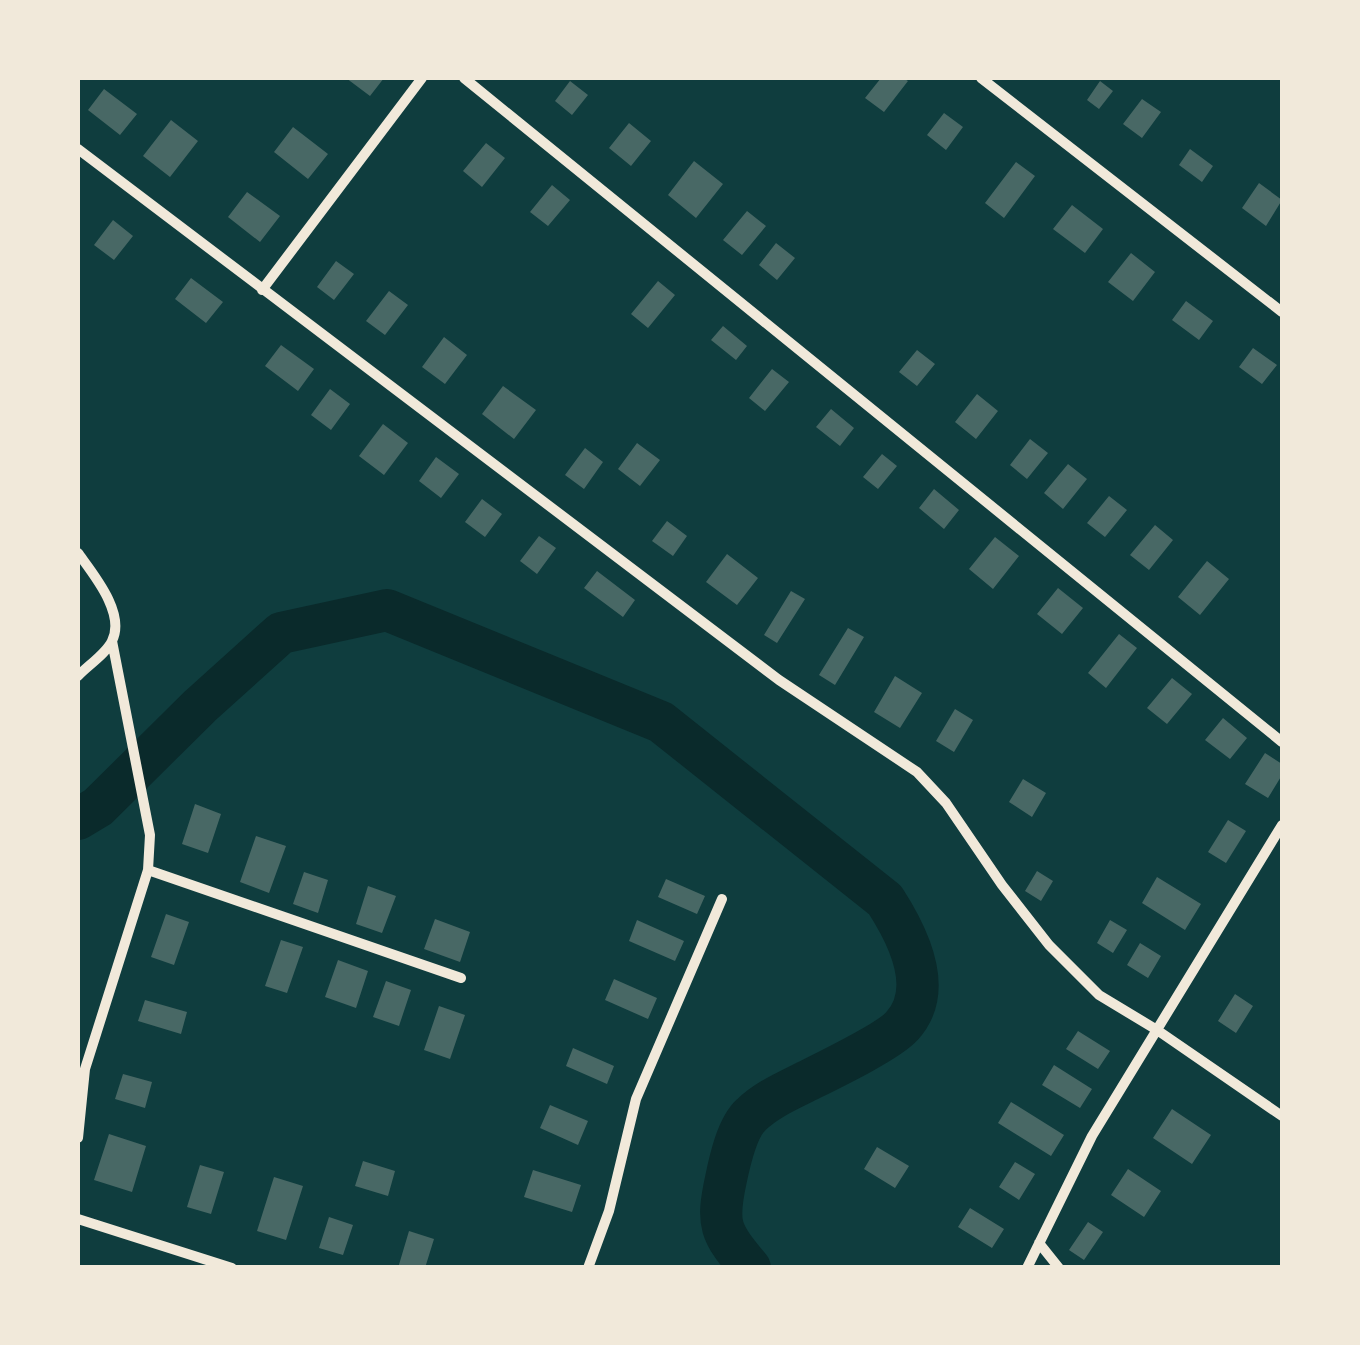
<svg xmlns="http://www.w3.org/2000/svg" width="1360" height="1345" font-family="'Open Sans',sans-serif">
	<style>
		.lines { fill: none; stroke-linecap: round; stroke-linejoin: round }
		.river { stroke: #0a2a2b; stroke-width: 42 }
		.building { fill: #486865 }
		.minor { stroke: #f1e9da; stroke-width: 10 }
	</style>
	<rect width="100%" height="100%" fill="#0f3d3e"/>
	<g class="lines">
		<!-- river -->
		<path class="river" d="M78,819L98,807L200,706L281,633L387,610L661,722L885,900C907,934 936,989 902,1026C888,1042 825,1072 803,1083C785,1092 765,1101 751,1115C737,1128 730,1160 726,1179C716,1225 720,1232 750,1268"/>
	</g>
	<!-- building -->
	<path class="building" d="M346,78H384L370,96Z
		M881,78H903L908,81L884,112L865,98Z
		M570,81L588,95L572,115L555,101Z
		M1100,81L1113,91L1099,109L1087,100Z
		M104,89L137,114L120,135L88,110Z
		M1142,99L1161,112L1142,138L1123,124Z
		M944,113L963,127L946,150L927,135Z
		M171,120L198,141L170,177L143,156Z
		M629,123L651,141L631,166L609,148Z
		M293,127L328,154L308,179L274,152Z
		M486,143L505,158L482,187L463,171Z
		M1190,149L1213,166L1202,182L1179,165Z
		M694,161L723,184L696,218L668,195Z
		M1016,162L1035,176L1004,218L985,203Z
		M1259,183L1282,200L1266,226L1242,208Z
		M552,185L570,200L548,226L530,212Z
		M247,192L280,216L260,242L228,217Z
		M1072,205L1103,229L1085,253L1053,229Z
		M747,211L766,226L742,255L723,240Z
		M113,220L133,236L114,260L94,245Z
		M776,243L795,258L777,280L759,265Z
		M1131,253L1155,272L1133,301L1108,282Z
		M336,261L354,274L334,300L317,287Z
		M191,278L223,302L206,323L175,299Z
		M658,281L675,295L648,328L631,314Z
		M389,291L408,305L385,335L366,321Z
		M1186,301L1213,321L1199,340L1172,320Z
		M723,326L747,346L736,360L711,340Z
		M444,337L467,355L445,384L422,367Z
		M281,345L314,369L298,391L265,366Z
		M1253,348L1277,365L1262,384L1239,367Z
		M917,350L935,364L917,386L899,372Z
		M772,369L789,382L765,411L749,398Z
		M503,386L536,410L514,439L482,414Z
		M330,389L350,404L331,430L311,415Z
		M977,394L998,411L976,439L955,422Z
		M831,409L854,428L840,446L816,427Z
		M383,424L408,443L384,475L359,456Z
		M1030,439L1048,453L1027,479L1010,465Z
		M637,443L660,460L640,486L618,469Z
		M585,448L603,462L584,489L565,475Z
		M882,454L897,466L878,489L863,477Z
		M436,457L459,474L441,498L419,481Z
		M1068,464L1087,479L1063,509L1044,493Z
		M934,489L959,510L944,529L919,508Z
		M1109,496L1127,510L1105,537L1087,523Z
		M482,499L502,514L485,537L465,522Z
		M667,521L687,536L673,556L652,541Z
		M1155,525L1173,540L1149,570L1130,555Z
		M539,536L556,548L537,574L520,561Z
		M995,537L1019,556L993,589L969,569Z
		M727,554L758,578L737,605L706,582Z
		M1207,561L1229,579L1200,615L1178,597Z
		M597,571L635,600L623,617L584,588Z
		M1058,588L1083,608L1062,634L1037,614Z
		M791,591L805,599L777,643L764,635Z
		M848,628L864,637L835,685L819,675Z
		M1119,634L1137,648L1106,688L1088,673Z
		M895,676L922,693L900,728L874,712Z
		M1172,678L1192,694L1167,724L1147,708Z
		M955,709L973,720L954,752L936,741Z
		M1223,718L1247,738L1230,759L1205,740Z
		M1265,753L1282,764V775L1268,798L1245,784Z
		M1023,779L1046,793L1032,817L1009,802Z
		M195,804L221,814L208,853L182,844Z
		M1228,820L1246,831L1226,863L1208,852Z
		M256,836L286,846L269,893L240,882Z
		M1037,871L1053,881L1041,901L1025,891Z
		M304,872L328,880L318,913L293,904Z
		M1157,877L1201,904L1185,930L1142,903Z
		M666,879L705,896L697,914L658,897Z
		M368,886L396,896L382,933L356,924Z
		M166,914L189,922L174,965L151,957Z
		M435,919L470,932L460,962L424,949Z
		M637,920L684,941L675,961L629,941Z
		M1110,920L1127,930L1113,953L1097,943Z
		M281,940L303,947L287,993L265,986Z
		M1140,943L1161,956L1148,978L1127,965Z
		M338,960L368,971L356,1008L325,997Z
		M614,979L657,998L648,1019L605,1000Z
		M386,981L411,990L399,1026L373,1017Z
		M1235,994L1253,1006L1236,1033L1218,1021Z
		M145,1000L187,1012L181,1034L138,1021Z
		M439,1006L465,1015L450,1059L424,1050Z
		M1078,1031L1110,1051L1098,1069L1066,1049Z
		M573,1048L614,1066L607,1084L566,1066Z
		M1054,1065L1092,1089L1080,1108L1042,1085Z
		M123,1074L152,1082L145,1108L115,1099Z
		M1011,1102L1064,1135L1051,1156L998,1123Z
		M550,1105L588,1121L578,1145L540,1128Z
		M1172,1109L1211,1135L1192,1164L1153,1138Z
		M109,1134L146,1146L132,1192L94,1180Z
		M877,1147L909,1166L895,1188L864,1169Z
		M363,1161L395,1171L388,1196L355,1186Z
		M1015,1162L1035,1174L1019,1200L999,1187Z
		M200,1165L224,1172L211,1214L187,1207Z
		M1128,1169L1161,1191L1144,1217L1111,1195Z
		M533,1170L581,1185L572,1212L524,1197Z
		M274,1177L303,1186L286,1240L257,1231Z
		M970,1208L1004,1229L992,1248L958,1227Z
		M329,1217L353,1225L343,1255L319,1248Z
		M1088,1222L1103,1232L1084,1260L1069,1250Z
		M409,1231L434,1239L425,1268H398Z"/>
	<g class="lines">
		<!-- minor -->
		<path class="minor" d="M464,78L1282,742
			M981,78L1282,312
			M78,149L779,680L917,772L946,803L1002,885L1049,945L1099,995L1157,1030L1282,1116
			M262,290L422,78
			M78,553C93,574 126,613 112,641C106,654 87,666 78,676
			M148,870L461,978
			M78,1138L85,1069L148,870L150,835L112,641
			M78,1219L232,1268
			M1039,1243L1059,1268
			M588,1268L609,1211L636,1099L722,899
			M1027,1268L1092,1136L1282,825"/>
	</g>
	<!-- border -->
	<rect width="1360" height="1345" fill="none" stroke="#f1e9da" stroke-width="160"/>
</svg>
